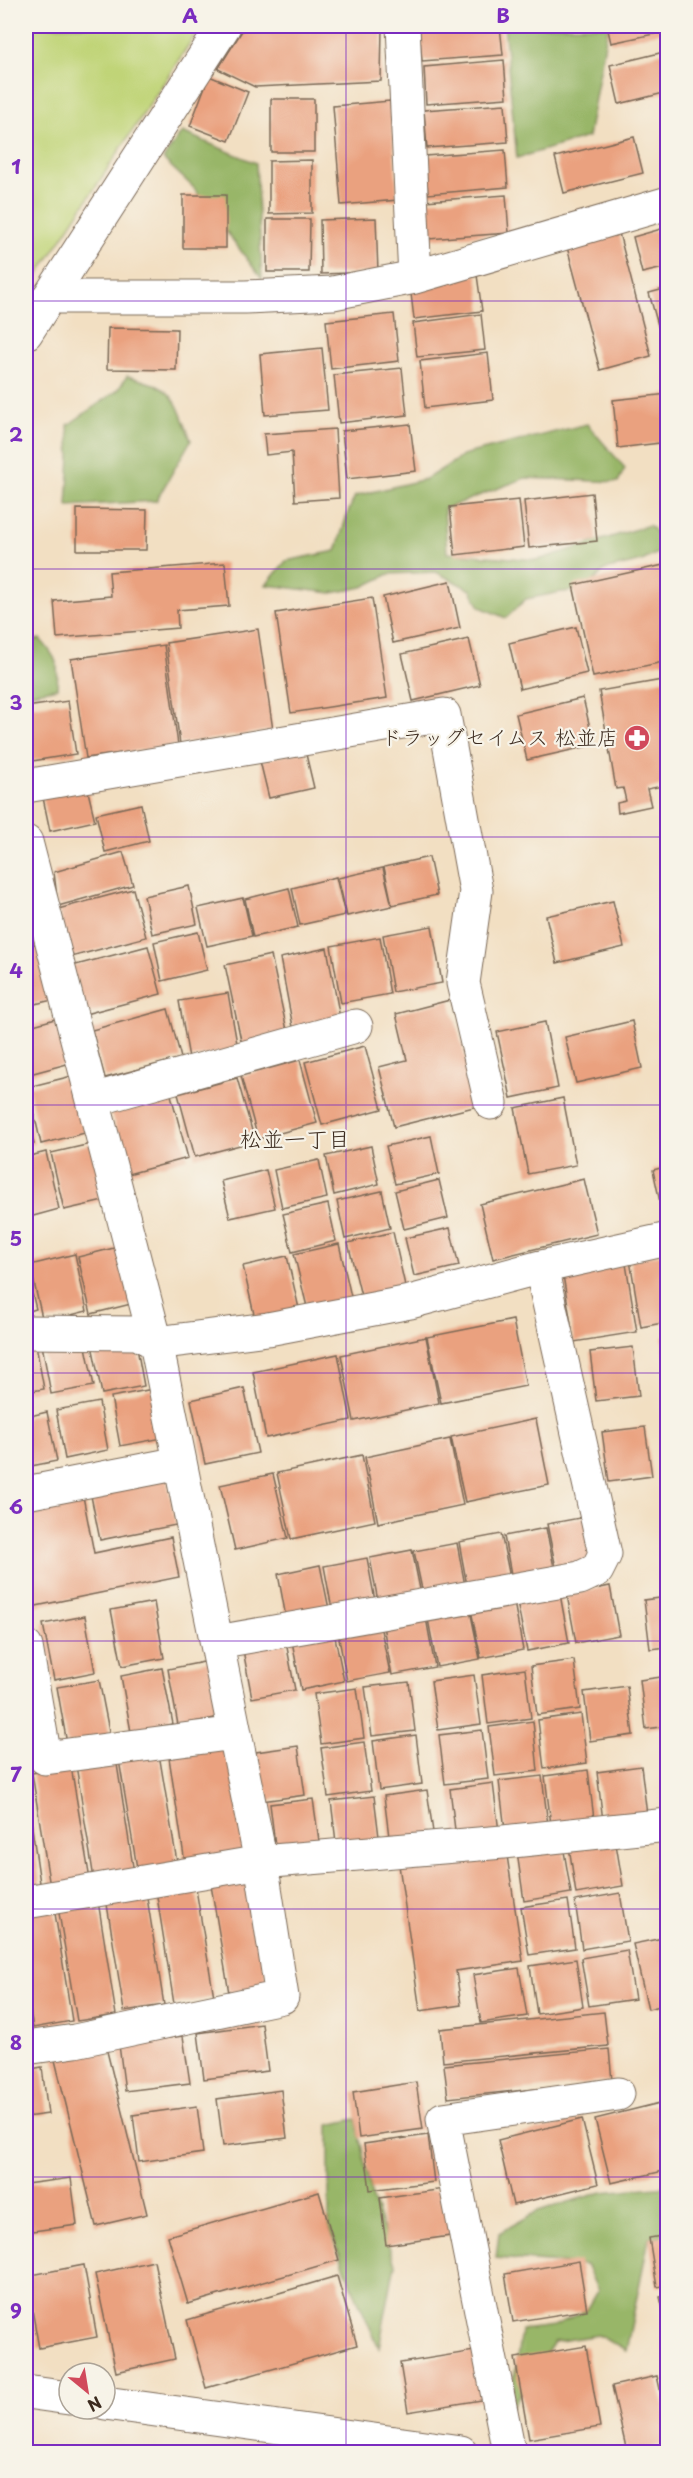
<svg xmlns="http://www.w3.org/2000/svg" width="693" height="2478" font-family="'Playpen Sans','Klee One',sans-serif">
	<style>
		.green { fill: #c0d477; stroke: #7e7f4a; stroke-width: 1.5 }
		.forest { fill: #98b668; stroke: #6a7043; stroke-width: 1.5 }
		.building { fill: #eaa17f }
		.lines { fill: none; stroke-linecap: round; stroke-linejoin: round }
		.minor-casing { stroke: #7b6957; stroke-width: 35 }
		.minor { stroke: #fff; stroke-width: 33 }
		.grid { fill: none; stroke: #7b2cbf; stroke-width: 1.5; stroke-opacity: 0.55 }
		.labels { text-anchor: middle; stroke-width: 4.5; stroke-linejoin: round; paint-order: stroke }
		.poi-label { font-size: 21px; fill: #3b2a1e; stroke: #f7f3e8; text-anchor: end }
		.neighbourhood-label { font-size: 22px; fill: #3b2a1e; stroke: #f7f3e8 }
		.neatline { fill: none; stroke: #7b2cbf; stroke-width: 2 }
		.grid-label { font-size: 20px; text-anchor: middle; font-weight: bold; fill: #7b2cbf }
	</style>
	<rect width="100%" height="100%" fill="#f7f3e8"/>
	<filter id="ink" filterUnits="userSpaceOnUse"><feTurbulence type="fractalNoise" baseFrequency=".0167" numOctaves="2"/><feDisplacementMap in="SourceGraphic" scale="12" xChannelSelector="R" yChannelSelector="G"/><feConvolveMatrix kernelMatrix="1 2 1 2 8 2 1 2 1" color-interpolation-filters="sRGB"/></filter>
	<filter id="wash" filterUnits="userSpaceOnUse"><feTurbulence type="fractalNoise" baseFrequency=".008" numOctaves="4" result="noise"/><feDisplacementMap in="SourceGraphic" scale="24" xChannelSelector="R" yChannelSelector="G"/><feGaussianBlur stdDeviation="1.35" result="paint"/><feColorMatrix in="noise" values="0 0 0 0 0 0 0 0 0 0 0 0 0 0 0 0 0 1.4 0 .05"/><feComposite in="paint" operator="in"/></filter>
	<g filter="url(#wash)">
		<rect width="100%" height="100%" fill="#f2dfc2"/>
		<!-- green -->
		<path class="green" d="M26,26H201L26,293Z"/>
		<!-- forest -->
		<path class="forest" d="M504,26H608L588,137L517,158Z
			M182,132L256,163L262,279L193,187L163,159Z
			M127,376C177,389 173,395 191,440L156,501L67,506L70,456L68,425L118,390Z
			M587,424L625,468L618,482L525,478L444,509L447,553L538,560L649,525L667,544V548L642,561L604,570L586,590L561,592L526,599L506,618L480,607L471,590L436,572L389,574L363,587L332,593L266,585L286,561L336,551L347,515L355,496L426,479L466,454Z
			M40,639C57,658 59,663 57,688L26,694V642Z
			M356,2119L370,2190L395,2264L379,2348L352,2287L329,2225V2125Z
			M667,2186V2233L649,2238L626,2351L598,2335L554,2342L510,2409L521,2330L554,2326L587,2310L598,2291L586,2265L496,2258L499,2233L538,2211L602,2192Z"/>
		<g id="blocks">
			<!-- building -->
			<path class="building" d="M245,26H382L381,81L255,87L218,69Z
				M419,26H500L503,55L422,61Z
				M607,26H668V31L611,43Z
				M668,51V92L619,104L610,65Z
				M504,60L507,98L426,104L424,67Z
				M209,76L248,92L229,141L190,126Z
				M271,99H314V152H271Z
				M390,101L398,200L341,205L333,106Z
				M505,104L508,142L427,148L424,110Z
				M634,137L643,173L564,193L555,157Z
				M505,150L508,187L428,194L425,156Z
				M312,160V213L269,214V161Z
				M183,195H226V248H183Z
				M506,195L509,233L428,239L425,201Z
				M376,218L378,272L321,274L320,220Z
				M267,219H310L309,272H267Z
				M668,227V267L642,273L633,237Z
				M619,233L651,356L600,370L567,247Z
				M477,275L482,311L414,319L410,285Z
				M668,288V327L659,329L649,293Z
				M394,314L399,361L331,369L326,321Z
				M481,314L485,350L417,357L413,323Z
				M108,328L177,329L176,370L107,369Z
				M322,348L328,410L265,415L260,354Z
				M488,353L493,400L425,408L420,361Z
				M402,368L407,415L339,423L334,375Z
				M668,394V442L618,448L613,400Z
				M410,424L416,471L347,479L342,431Z
				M335,429L339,498L295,501L292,452L266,455L264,434Z
				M592,493L597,541L529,548L524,501Z
				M519,500L524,547L455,555L450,507Z
				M77,509L147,510L146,550H77Z
				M225,563L229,606L177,610L178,628L57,638L54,601L111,596L109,572Z
				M668,564V661L593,677L573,585Z
				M450,581L460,628L393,643L383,597Z
				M372,598L387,698L291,713L276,613Z
				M576,627L587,673L520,689L509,643Z
				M258,629L273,730L180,744L166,643Z
				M469,639L480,685L413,701L402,654Z
				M164,645L178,745L86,758L71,659Z
				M668,679V785L647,789L651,806L618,813L617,803L626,801L623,788L616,789L599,691Z
				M583,698L594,745L527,760L516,714Z
				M68,701L76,754L26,762V707Z
				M305,750L314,788L269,798L260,761Z
				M86,783L95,821L50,831L42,793Z
				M141,804L149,841L105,852L96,814Z
				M123,852L133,885L58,906L54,872Z
				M429,857L437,895L392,905L384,867Z
				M383,868L392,906L347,916L338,878Z
				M336,877L345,915L300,925L292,888Z
				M189,886L197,924L152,934L144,896Z
				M289,888L298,927L253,937L245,899Z
				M133,889L146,937L71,957L58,909Z
				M243,898L252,936L207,946L198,908Z
				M613,901L624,947L557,963L546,916Z
				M432,926L442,983L393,992L383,935Z
				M198,932L207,970L162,981L154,942Z
				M380,937L390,994L341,1003L331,946Z
				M44,942L57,999L26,1006V946Z
				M148,946L161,994L85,1014L72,966Z
				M327,948L340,1018L293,1027L280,958Z
				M271,955L288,1035L242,1045L225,965Z
				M228,993L238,1049L189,1058L179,1001Z
				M450,1000L478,1106L394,1127L379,1067L407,1060L396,1014Z
				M168,1009L181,1058L105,1078L92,1030Z
				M55,1019L67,1064L26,1075V1027Z
				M632,1021L642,1068L576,1083L565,1037Z
				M545,1022L558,1088L511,1098L497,1032Z
				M365,1046L382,1109L322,1125L305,1062Z
				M300,1060L317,1123L258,1139L241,1076Z
				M72,1076L85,1133L41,1144L28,1087Z
				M237,1078L255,1141L195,1157L178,1094Z
				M171,1095L188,1158L128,1174L111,1111Z
				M563,1098L576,1165L528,1174L515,1108Z
				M26,1111L34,1144L26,1145Z
				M431,1136L439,1174L395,1184L386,1146Z
				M95,1143L108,1200L64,1210L51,1153Z
				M371,1146L379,1184L334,1195L326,1156Z
				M46,1152L59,1209L26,1218V1157Z
				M319,1160L327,1198L282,1208L274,1170Z
				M668,1166V1216H663L653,1170Z
				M266,1170L275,1208L230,1218L221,1181Z
				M584,1179L597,1234L493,1259L480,1204Z
				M439,1180L448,1218L404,1229L395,1191Z
				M382,1191L390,1228L345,1239L337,1201Z
				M328,1204L336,1241L292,1252L283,1214Z
				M450,1228L459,1266L414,1276L405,1238Z
				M393,1232L406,1290L362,1300L348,1243Z
				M339,1244L352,1301L308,1311L294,1254Z
				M122,1246L135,1303L91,1314L78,1257Z
				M668,1253V1322L641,1327L630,1260Z
				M75,1254L87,1311L43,1322L30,1265Z
				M287,1256L300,1313L256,1323L243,1266Z
				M626,1264L637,1332L574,1342L563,1275Z
				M26,1268L36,1309L26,1312Z
				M513,1320L526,1386L441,1403L427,1337Z
				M668,1336V1366H666L662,1337Z
				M84,1337L94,1386L51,1394L42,1345Z
				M135,1337L144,1386L102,1394L92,1345Z
				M426,1337L439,1403L354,1421L341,1355Z
				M35,1340L44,1389L26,1392V1342Z
				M633,1347L639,1396L596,1401L590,1352Z
				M338,1354L351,1420L266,1438L253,1372Z
				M244,1388L258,1453L205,1464L191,1400Z
				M153,1389L163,1438L120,1446L111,1397Z
				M99,1402L108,1450L65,1459L56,1410Z
				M47,1412L57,1461L26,1467V1417Z
				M536,1419L549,1485L465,1502L451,1437Z
				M645,1427L652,1476L609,1482L602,1432Z
				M450,1439L463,1505L378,1523L365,1457Z
				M362,1455L375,1521L291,1539L277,1473Z
				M273,1474L288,1538L235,1550L220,1485Z
				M166,1475L176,1525L100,1540L90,1491Z
				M82,1491L94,1553L171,1537L179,1577L26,1608V1502Z
				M590,1516L600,1565L557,1573L547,1524Z
				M546,1528L556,1577L513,1585L504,1536Z
				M501,1534L511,1582L468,1591L459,1542Z
				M457,1543L466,1591L424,1599L414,1551Z
				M412,1550L422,1599L379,1607L370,1558Z
				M367,1558L376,1606L333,1615L324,1566Z
				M320,1565L330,1614L287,1623L278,1574Z
				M610,1586L619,1635L576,1643L567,1595Z
				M560,1594L569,1643L527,1651L517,1602Z
				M668,1597V1647L650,1649L644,1600Z
				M154,1602L164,1658L122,1666L111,1610Z
				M514,1602L523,1650L481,1658L471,1610Z
				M470,1610L480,1659L437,1667L428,1619Z
				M85,1616L95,1672L54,1680L43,1624Z
				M426,1618L435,1667L392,1675L383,1626Z
				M380,1625L390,1673L347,1681L338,1633Z
				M334,1632L344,1681L301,1690L292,1641Z
				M286,1642L295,1690L252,1698L243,1650Z
				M574,1660L580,1709L537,1715L531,1666Z
				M209,1661L220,1717L178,1725L168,1669Z
				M162,1668L173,1724L131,1732L121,1676Z
				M525,1669L531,1718L488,1724L482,1675Z
				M474,1675L481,1724L438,1730L431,1681Z
				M668,1676V1726L646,1729L640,1680Z
				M99,1680L110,1736L67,1744L57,1687Z
				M409,1682L415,1731L372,1736L365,1687Z
				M627,1686L633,1735L590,1741L584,1692Z
				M357,1688L364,1738L321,1744L314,1694Z
				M581,1714L587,1763L544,1769L538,1720Z
				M533,1721L538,1771L495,1776L489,1727Z
				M482,1730L488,1779L445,1784L439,1735Z
				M416,1735L422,1784L379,1790L373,1741Z
				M232,1741L250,1853L185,1863L168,1751Z
				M364,1742L371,1791L328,1797L321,1748Z
				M298,1746L305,1795L262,1801L256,1752Z
				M159,1754L178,1868L138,1874L119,1760Z
				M116,1758L134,1873L94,1879L76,1765Z
				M71,1766L90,1880L50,1887L32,1773Z
				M641,1766L647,1815L603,1821L597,1772Z
				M588,1770L594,1819L551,1825L545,1776Z
				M542,1776L548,1825L505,1830L499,1781Z
				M493,1783L499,1832L456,1838L450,1789Z
				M26,1786L41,1890L26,1893Z
				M427,1790L434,1839L390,1845L384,1796Z
				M374,1796L380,1845L337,1850L331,1801Z
				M313,1799L320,1848L276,1853L270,1804Z
				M615,1838L623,1886L576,1894L569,1846Z
				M563,1845L571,1893L524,1901L517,1852Z
				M506,1849L523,1961L456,1971L461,2005L420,2011L399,1865Z
				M250,1872L268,1987L229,1993L210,1879Z
				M195,1883L214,1997L174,2004L156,1890Z
				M146,1891L164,2005L124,2011L106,1898Z
				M620,1893L628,1941L582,1949L575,1901Z
				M568,1900L575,1948L529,1955L521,1907Z
				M98,1901L116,2015L77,2021L58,1907Z
				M54,1907L72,2021L33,2028L26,1984V1912Z
				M668,1937V2004L648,2009L633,1944Z
				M627,1950L635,1999L589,2006L581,1958Z
				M576,1959L583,2007L537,2014L530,1966Z
				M519,1968L527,2016L481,2023L473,1975Z
				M604,2012L608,2046L443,2062L440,2029Z
				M262,2024L268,2071L204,2079L198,2033Z
				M183,2036L190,2083L125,2091L119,2045Z
				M105,2043L147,2214L96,2226L54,2056Z
				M609,2049L612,2081L448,2098L444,2065Z
				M42,2067L48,2114L26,2117V2070Z
				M416,2082L423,2129L359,2138L353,2092Z
				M281,2090L287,2138L223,2146L217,2099Z
				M668,2101V2170L611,2183L595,2119Z
				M197,2106L203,2153L139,2162L133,2115Z
				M582,2119L598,2184L513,2205L498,2140Z
				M428,2135L434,2182L370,2190L364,2144Z
				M71,2178L77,2225L26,2232V2184Z
				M444,2189L450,2236L386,2245L380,2198Z
				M319,2192L339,2260L188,2304L168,2236Z
				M668,2235V2285L657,2287L649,2238Z
				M154,2261L175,2359L116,2372L95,2274Z
				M579,2261L587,2310L513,2322L505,2274Z
				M84,2265L97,2337L39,2348L26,2276Z
				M337,2276L357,2345L206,2388L187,2320Z
				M668,2295V2324H667L660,2297Z
				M586,2346L600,2427L529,2439L515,2358Z
				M474,2351L482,2400L408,2412L400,2363Z
				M657,2376L668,2424V2444L627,2452L612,2386Z"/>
		</g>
	</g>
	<g filter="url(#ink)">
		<use href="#blocks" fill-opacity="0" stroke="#7b6957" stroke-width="1.5"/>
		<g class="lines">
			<!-- minor casing -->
			<g class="minor-casing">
				<path id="minor" d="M403,26L415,277
					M49,297H245L333,293L415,277L668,203
					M26,333L224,26
					M26,786L444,715L476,891L463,983L491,1103
					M26,842L156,1343L261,1862L282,1997L75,2041L26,2048
					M93,1100L356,1026
					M26,1332L137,1333L156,1343L268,1329L410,1302L541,1267L668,1239
					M26,1493L180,1463
					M217,1642L580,1578L597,1570L605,1554L541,1267
					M26,1647L45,1758L235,1733
					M26,1902L261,1862L503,1842L668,1825
					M26,2392L69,2398
					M105,2403L461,2452
					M509,2452L443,2119L618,2094"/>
			</g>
			<!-- minor -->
			<use href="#minor" class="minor"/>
		</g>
	</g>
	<!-- grid -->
	<path class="grid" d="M346,26V2452M26,301H668M26,569H668M26,837H668M26,1105H668M26,1373H668M26,1641H668M26,1909H668M26,2177H668"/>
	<!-- icons -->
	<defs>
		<g id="pharmacy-disc" transform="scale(1.35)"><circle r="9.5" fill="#d1495b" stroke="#f7f3e8"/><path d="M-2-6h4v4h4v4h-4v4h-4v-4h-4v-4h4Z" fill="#fff"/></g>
	</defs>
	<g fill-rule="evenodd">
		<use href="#pharmacy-disc" x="637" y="738"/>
	</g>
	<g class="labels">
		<!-- poi labels -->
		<g class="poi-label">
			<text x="618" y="745">ドラッグセイムス 松並店</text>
		</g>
		<!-- neighbourhood labels -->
		<g class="neighbourhood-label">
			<text x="295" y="1147">松並一丁目</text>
		</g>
	</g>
	<!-- margin -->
	<rect width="693" height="2478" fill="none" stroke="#f7f3e8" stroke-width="66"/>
	<!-- north arrow -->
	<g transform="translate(87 2391) rotate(150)"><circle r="28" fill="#f7f3e8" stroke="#aca397" stroke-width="1.5"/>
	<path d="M0-4.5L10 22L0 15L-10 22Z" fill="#d1495b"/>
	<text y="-9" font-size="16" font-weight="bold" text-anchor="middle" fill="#3b2a1e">N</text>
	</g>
	<rect x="33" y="33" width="627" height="2412" class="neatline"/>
	<g class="grid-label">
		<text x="190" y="23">A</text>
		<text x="503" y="23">B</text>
		<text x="16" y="174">1</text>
		<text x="16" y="442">2</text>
		<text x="16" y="710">3</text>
		<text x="16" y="978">4</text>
		<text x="16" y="1246">5</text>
		<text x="16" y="1514">6</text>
		<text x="16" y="1782">7</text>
		<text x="16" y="2050">8</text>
		<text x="16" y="2318">9</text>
	</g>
</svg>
